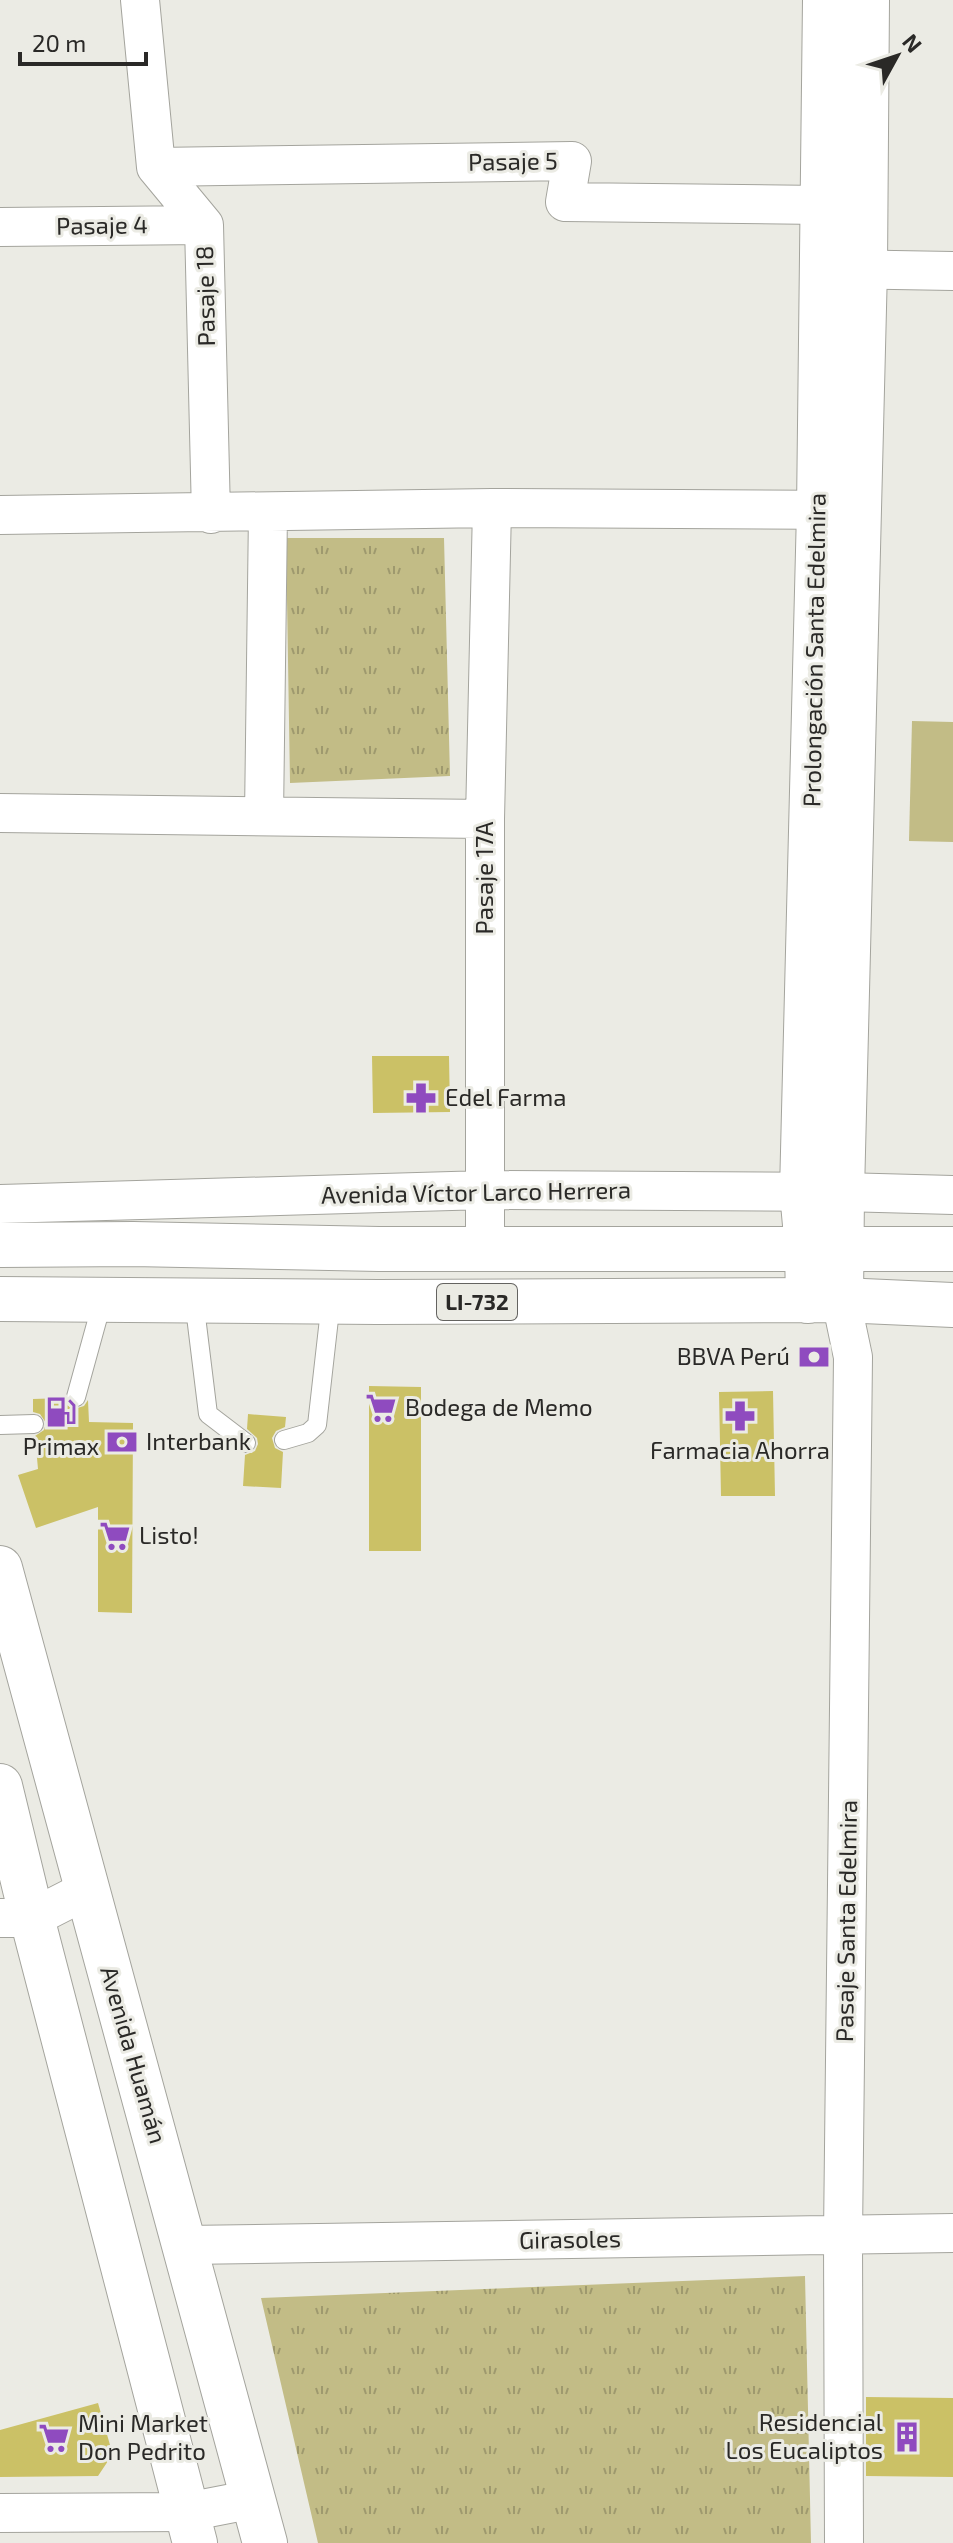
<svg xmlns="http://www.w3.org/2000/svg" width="953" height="2543" font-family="'Exo 2',sans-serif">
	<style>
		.park { fill: url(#park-tufts) }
		.garden { fill: #c2bc86 }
		.building { fill: #cbc166 }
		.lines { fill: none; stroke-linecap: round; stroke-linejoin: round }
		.service-casing { stroke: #a4a49d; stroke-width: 20 }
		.minor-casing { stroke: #a4a49d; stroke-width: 40 }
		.tertiary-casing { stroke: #a4a49d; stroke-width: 46 }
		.primary-casing { stroke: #a4a49d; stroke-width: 46 }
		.service { stroke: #fff; stroke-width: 18 }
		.minor { stroke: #fff; stroke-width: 38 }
		.tertiary { stroke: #fff; stroke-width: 44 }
		.primary { stroke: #fff; stroke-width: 44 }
		.labels { text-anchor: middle; stroke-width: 6; stroke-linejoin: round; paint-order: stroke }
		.shield { fill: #ebebe4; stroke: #646360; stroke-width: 2 }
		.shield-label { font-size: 22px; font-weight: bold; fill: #2a2927 }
		.street-label { font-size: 24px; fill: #2a2927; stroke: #ebebe4 }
		.poi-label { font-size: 24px; fill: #2a2927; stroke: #ebebe4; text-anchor: start }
	</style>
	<defs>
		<pattern id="park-tufts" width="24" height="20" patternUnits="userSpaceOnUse" patternTransform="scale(2)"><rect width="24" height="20" fill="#c2bc86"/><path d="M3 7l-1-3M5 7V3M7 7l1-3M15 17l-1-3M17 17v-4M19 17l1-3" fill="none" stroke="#9e996e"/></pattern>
	</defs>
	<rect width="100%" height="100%" fill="#ebebe4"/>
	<!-- park -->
	<path class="park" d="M286,538H444L450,776L290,783Z
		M805,2276L811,2543H318L261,2298Z"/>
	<!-- garden -->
	<path class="garden" d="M912,721L953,722V842L909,841Z"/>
	<!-- building -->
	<path class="building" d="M372,1056H449L450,1112L373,1113Z
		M369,1386L421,1387V1551H369Z
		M773,1391L775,1496H721L719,1392Z
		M64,1398L67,1405L74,1409L84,1406L88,1400L89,1422L133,1423L132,1613L98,1612V1507L36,1528L18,1475L38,1469L35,1436L44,1430L46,1423L40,1414L33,1412V1399Z
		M248,1414L286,1417L285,1427L276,1431L272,1438L275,1448L283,1452L281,1488L243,1486L245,1455L255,1451L258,1444L257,1438L247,1429Z
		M866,2397L953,2398V2477L866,2476Z
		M98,2403L110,2445L108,2461L98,2476L0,2477V2430Z"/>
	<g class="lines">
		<!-- service casing -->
		<g class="service-casing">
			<path id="service" d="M194,1300L208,1414L246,1443
				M76,1397L103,1299
				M0,1425L34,1424
				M284,1440L308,1433L317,1425L331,1301"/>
		</g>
		<!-- minor casing -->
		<g class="minor-casing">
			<path id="minor" d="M140,0L156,167L204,225L211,514
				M156,167L572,161L565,202L821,205
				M0,227L204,225
				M836,269L953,271
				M0,515L492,508L849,510
				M0,813L485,819
				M264,816L268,512
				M0,1204L486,1190L842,1192L953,1195
				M485,1249V819L492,508
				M841,1300L853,1357L843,2236L844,2543
				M0,1918H32L87,1890
				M186,2245L953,2233
				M0,2513L187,2512L254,2499"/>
		</g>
		<!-- tertiary casing -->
		<g class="tertiary-casing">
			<path id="tertiary" d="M841,1300L842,1192L865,268L867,0
				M808,1301L807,1247L802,1192L819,511L825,0"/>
		</g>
		<!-- primary casing -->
		<g class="primary-casing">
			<path id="primary" d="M0,1245L133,1244L379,1249H953
				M0,1299L378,1302L841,1300L953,1305
				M0,1568L265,2543
				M0,1786L32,1918L195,2543"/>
		</g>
		<!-- service -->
		<use href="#service" class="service"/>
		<!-- minor -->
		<use href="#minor" class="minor"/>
		<!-- tertiary -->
		<use href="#tertiary" class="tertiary"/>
		<!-- primary -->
		<use href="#primary" class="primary"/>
	</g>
	<!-- icons -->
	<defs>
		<g id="pharmacy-bare" transform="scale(2.4)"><path d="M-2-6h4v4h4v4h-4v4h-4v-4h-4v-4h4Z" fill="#8f4bbf" stroke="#ebebe4" stroke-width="2.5" paint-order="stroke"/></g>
		<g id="bank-bare" transform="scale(2.4)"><path d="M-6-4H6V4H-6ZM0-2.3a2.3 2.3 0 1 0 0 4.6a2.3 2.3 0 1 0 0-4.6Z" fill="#8f4bbf" stroke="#ebebe4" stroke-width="2.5" paint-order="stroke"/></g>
		<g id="supermarket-bare" transform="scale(2.4)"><path d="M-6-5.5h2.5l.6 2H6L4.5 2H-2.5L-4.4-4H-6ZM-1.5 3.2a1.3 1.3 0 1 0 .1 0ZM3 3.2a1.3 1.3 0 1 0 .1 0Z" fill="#8f4bbf" stroke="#ebebe4" stroke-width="2.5" paint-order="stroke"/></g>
		<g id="fuel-bare" transform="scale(2.4)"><path d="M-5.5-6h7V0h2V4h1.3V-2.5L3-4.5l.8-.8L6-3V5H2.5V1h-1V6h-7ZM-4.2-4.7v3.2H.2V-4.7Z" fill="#8f4bbf" stroke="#ebebe4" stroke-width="2.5" paint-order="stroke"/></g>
		<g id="building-bare" transform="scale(2.4)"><path d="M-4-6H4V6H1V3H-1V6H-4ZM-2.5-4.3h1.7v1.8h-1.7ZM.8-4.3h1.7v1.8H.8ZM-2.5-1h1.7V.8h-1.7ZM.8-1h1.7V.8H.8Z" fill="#8f4bbf" stroke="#ebebe4" stroke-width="2.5" paint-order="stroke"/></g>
	</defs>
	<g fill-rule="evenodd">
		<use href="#pharmacy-bare" x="421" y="1098"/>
		<use href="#bank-bare" x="814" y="1357"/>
		<use href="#supermarket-bare" x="381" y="1408"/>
		<use href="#fuel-bare" x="61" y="1412"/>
		<use href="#pharmacy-bare" x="740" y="1416"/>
		<use href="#bank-bare" x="122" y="1442"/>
		<use href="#supermarket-bare" x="115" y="1536"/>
		<use href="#building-bare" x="907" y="2437"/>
		<use href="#supermarket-bare" x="54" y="2438"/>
	</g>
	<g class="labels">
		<!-- shield labels -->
		<rect class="shield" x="437" y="1284" width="80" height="36" rx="6"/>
		<g class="shield-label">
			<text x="477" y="1310">LI-732</text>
		</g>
		<!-- street labels -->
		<g class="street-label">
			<text transform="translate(513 162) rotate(-1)" y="8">Pasaje 5</text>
			<text transform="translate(102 226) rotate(-1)" y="8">Pasaje 4</text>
			<text transform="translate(206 296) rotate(-91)" y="8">Pasaje 18</text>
			<text transform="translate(815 650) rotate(-89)" y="8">Prolongación Santa Edelmira</text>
			<text transform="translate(485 878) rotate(-90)" y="8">Pasaje 17A</text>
			<text transform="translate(476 1193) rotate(-1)" y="8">Avenida Víctor Larco Herrera</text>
			<text transform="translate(847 1921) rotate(-89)" y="8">Pasaje Santa Edelmira</text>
			<text transform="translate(133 2055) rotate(74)" y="8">Avenida Huamán</text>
			<text transform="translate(570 2240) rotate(-1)" y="8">Girasoles</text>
		</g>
		<!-- poi labels -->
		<g class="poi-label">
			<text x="445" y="1106">Edel Farma</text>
			<text x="790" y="1365" text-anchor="end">BBVA Perú</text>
			<text x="405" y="1416">Bodega de Memo</text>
			<text x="146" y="1450">Interbank</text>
			<text x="61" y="1455" text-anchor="middle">Primax</text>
			<text x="740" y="1459" text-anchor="middle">Farmacia Ahorra</text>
			<text x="139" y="1544">Listo!</text>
			<text x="883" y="2431" text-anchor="end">Residencial<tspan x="883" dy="28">Los Eucaliptos</tspan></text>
			<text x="78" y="2432">Mini Market<tspan x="78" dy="28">Don Pedrito</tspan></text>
		</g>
	</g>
	<!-- north arrow -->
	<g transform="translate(897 56) rotate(50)" stroke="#ebebe4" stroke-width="6" paint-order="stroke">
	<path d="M0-6L14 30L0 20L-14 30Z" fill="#2a2927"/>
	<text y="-12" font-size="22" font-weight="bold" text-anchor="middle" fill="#2a2927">N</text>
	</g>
	<!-- scale -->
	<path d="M20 52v12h126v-12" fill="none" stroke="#2a2927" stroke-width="4"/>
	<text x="32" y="52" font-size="24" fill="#2a2927" stroke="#ebebe4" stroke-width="6" paint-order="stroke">20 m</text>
</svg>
